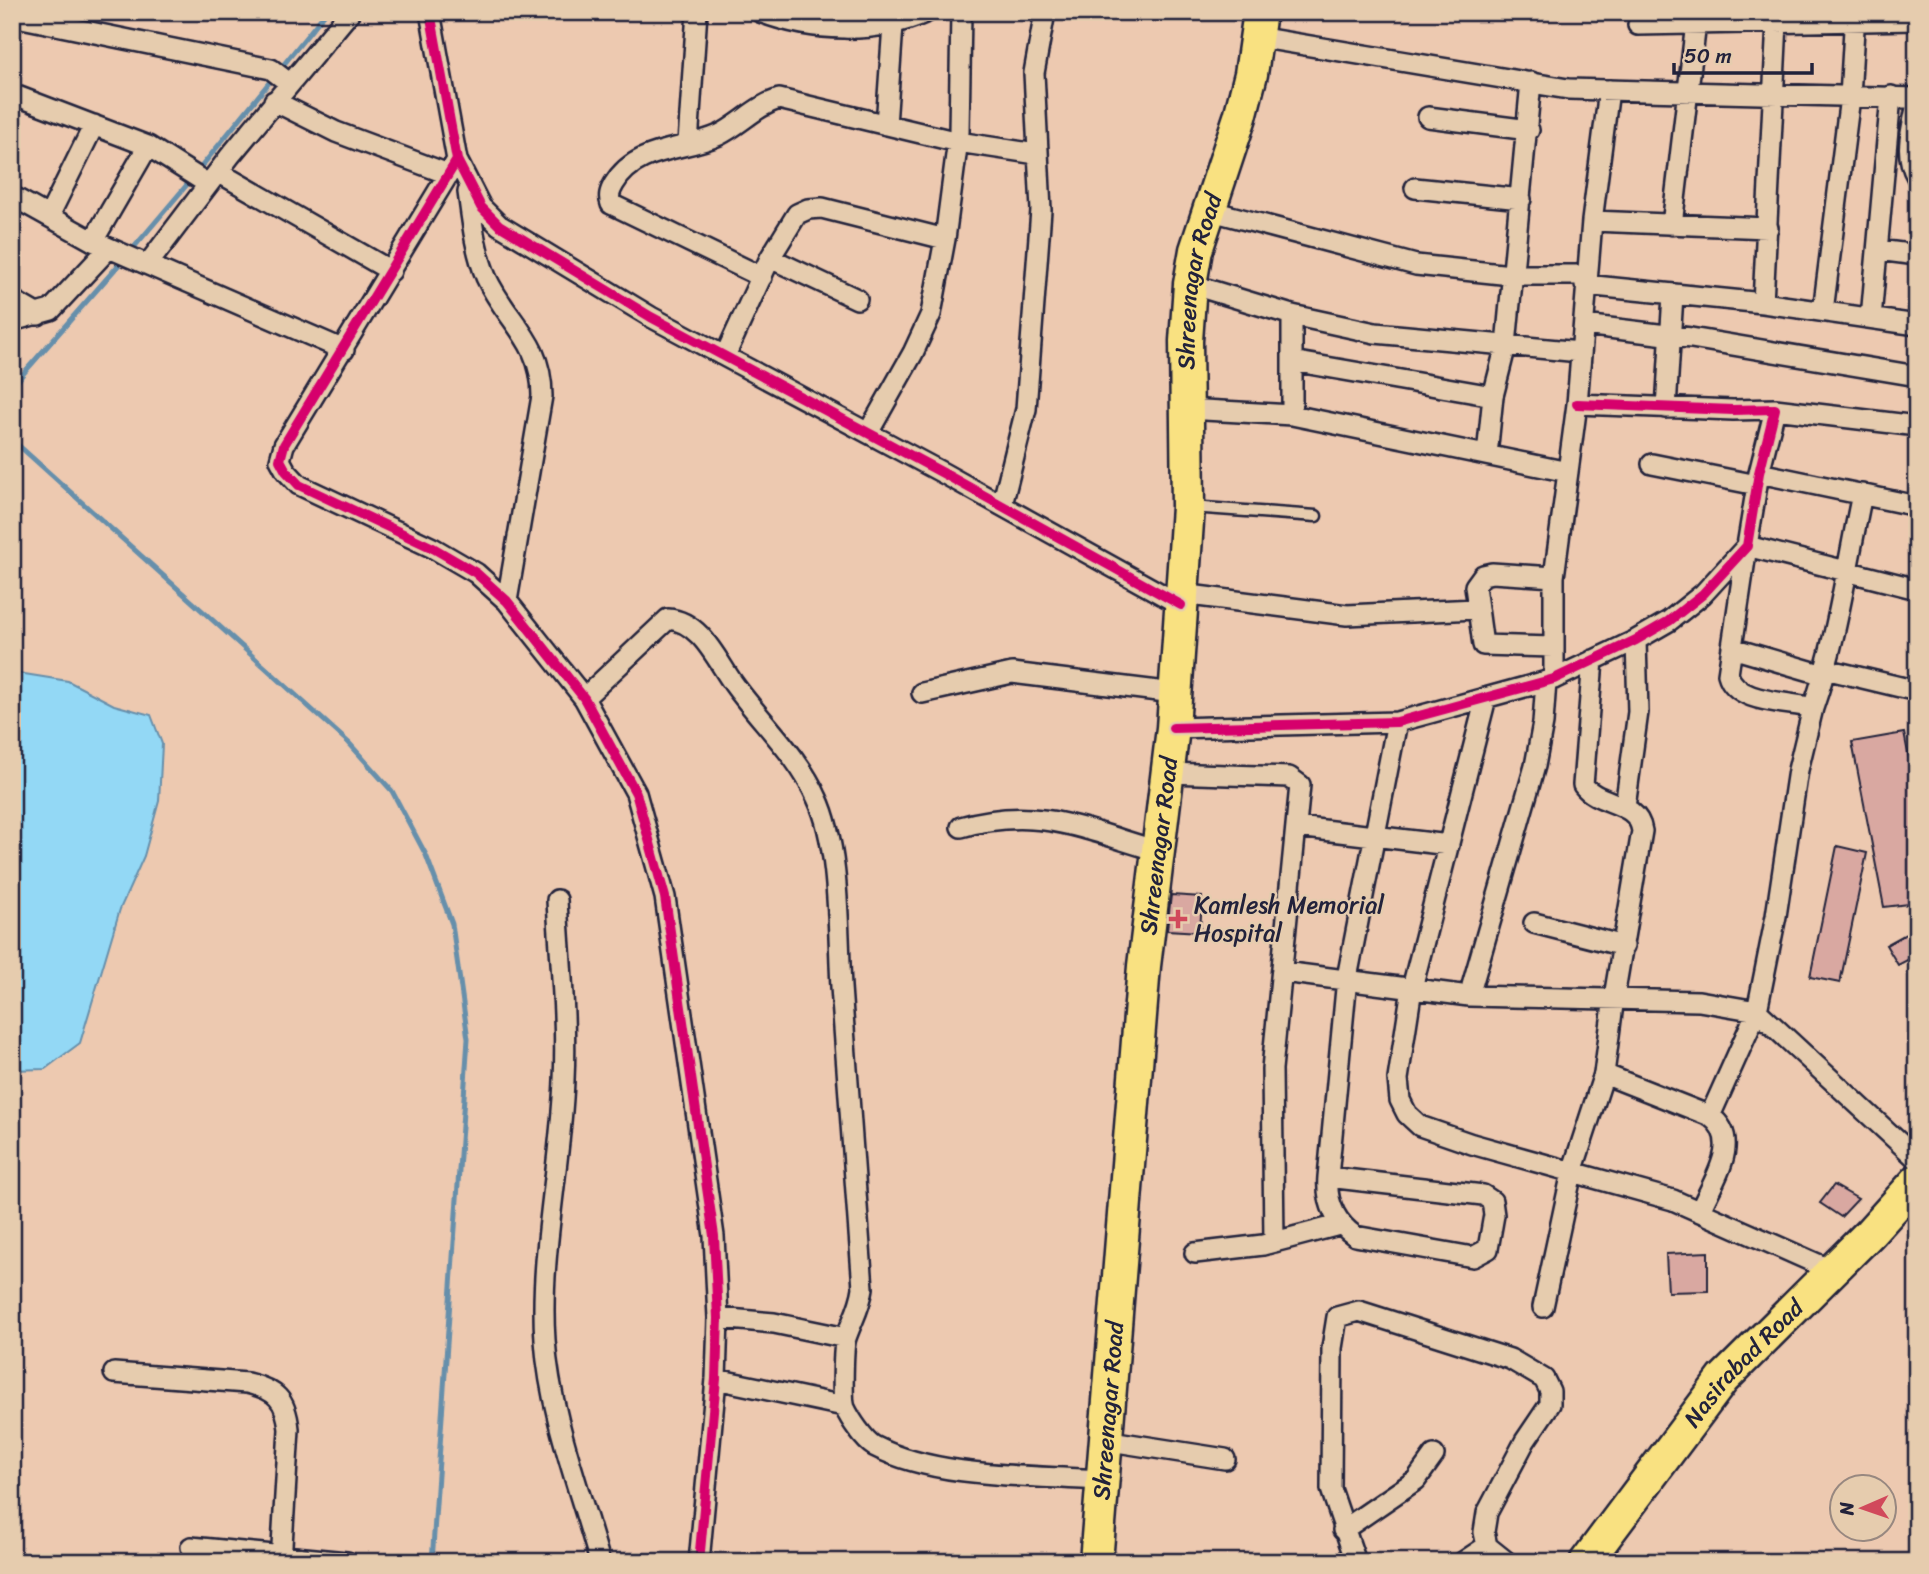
<svg xmlns="http://www.w3.org/2000/svg" width="1929" height="1574" font-family="Sriracha,sans-serif">
	<style>
		.water { fill: #93d8f5; stroke: #668fab; stroke-width: 2 }
		.lines { fill: none; stroke-linecap: round; stroke-linejoin: round }
		.stream { stroke: #668fab; stroke-width: 5 }
		.building { fill: #d9a8a1; stroke: #22223b; stroke-width: 2 }
		.service-casing { stroke: #22223b; stroke-width: 15 }
		.minor-casing { stroke: #22223b; stroke-width: 24 }
		.trunk-casing { stroke: #22223b; stroke-width: 37 }
		.service { stroke: #e6ccae; stroke-width: 10 }
		.minor { stroke: #e6ccae; stroke-width: 19 }
		.trunk { stroke: #f9e181; stroke-width: 32 }
		.cycleway-casing { stroke: #e6ccae; stroke-width: 15 }
		.cycleway { stroke: #d6006c; stroke-width: 10 }
		.poi-dot { fill: #d1495b; stroke: #e6ccae; stroke-width: 2.5 }
		.labels { text-anchor: middle; stroke-width: 5; stroke-linejoin: round; paint-order: stroke }
		.street-label { font-size: 24px; fill: #22223b; stroke: #e6ccae }
		.poi-label { font-size: 24px; fill: #22223b; stroke: #e6ccae; text-anchor: start }
	</style>
	<rect width="100%" height="100%" fill="#edc9b0"/>
	<filter id="ink" filterUnits="userSpaceOnUse"><feTurbulence type="fractalNoise" baseFrequency=".0143" numOctaves="2"/><feDisplacementMap in="SourceGraphic" scale="14" xChannelSelector="R" yChannelSelector="G"/><feConvolveMatrix kernelMatrix="1 2 1 2 8 2 1 2 1" color-interpolation-filters="sRGB"/></filter>
	<g filter="url(#ink)">
		<!-- water -->
		<path class="water" d="M12,672L68,681L114,705L151,715L162,744L159,801L144,856L120,909L80,1043L45,1069L12,1070Z"/>
		<g class="lines">
			<!-- stream -->
			<path class="stream" d="M197,172L326,12
				M130,252L191,180
				M12,390L22,375L123,260
				M12,436L16,443L349,743L392,791L426,855L452,924L468,1039L432,1562"/>
		</g>
		<!-- building -->
		<path class="building" d="M1904,733L1917,798V903L1884,907L1852,742Z
			M1837,846L1867,853L1840,983L1810,977Z
			M1171,895L1202,897L1200,932L1167,930Z
			M1917,928V955L1898,965L1886,945Z
			M1834,1185L1858,1199L1841,1217L1820,1203Z
			M1708,1252V1291L1668,1292L1666,1254Z"/>
		<g class="lines">
			<!-- service casing -->
			<g class="service-casing">
				<path id="service" d="M1191,507L1316,516"/>
			</g>
			<!-- minor casing -->
			<g class="minor-casing">
				<path id="minor" d="M430,12L457,160L481,207L499,225L651,317L943,473L1181,605
					M760,12C812,32 876,35 927,12
					M12,16L271,69L289,83
					M1638,25L1917,20
					M1257,37L1568,89L1917,98
					M12,94L148,146L208,184
					M274,101L336,132L448,174
					M1917,104C1912,129 1903,154 1917,177
					M1428,117L1529,130
					M886,125L893,25
					M688,143L697,12
					M457,160L284,445L280,460L286,471L299,485L433,548L476,573L507,601L584,698L636,793L665,897L714,1236L718,1318L716,1379L699,1562
					M218,172L391,271
					M1415,188L1521,199
					M468,192C472,221 475,250 486,277C507,323 542,340 542,396L507,601
					M12,196L93,241L344,350
					M1208,210L1416,265L1511,275H1587
					M49,216L94,125
					M1592,221L1768,228
					M1672,225L1696,23
					M93,241L148,146
					M1878,250L1917,255
					M770,258L857,299
					M148,264L230,156L350,12
					M762,277L611,204C608,196 610,191 614,184C636,146 684,151 719,135C741,124 756,106 779,99L958,142L1036,154
					M1190,284L1292,315L1375,333L1580,352
					M1585,285L1763,303L1917,325
					M12,300L38,315
					M1763,303L1777,22
					M1823,311L1850,97L1855,12
					M1292,315V415
					M1871,318L1891,96
					M12,321L51,310L109,248
					M1584,325L1691,338L1917,376
					M725,356L770,258L797,214L808,209L822,208L945,239
					M1292,361L1493,396
					M1666,408L1673,295
					M1186,409L1292,415L1568,472
					M1775,409L1917,426
					M868,433L913,353L931,314L945,239L959,132L961,12
					M1487,455L1493,396L1506,345L1531,82
					M1652,464L1757,485
					M1759,473L1917,506
					M1862,494C1847,565 1837,640 1813,708C1787,701 1736,704 1728,674L1747,546L1917,589
					M1002,505L1026,409L1041,210L1034,73L1045,12
					M1554,577L1492,573L1483,575L1475,586L1483,645L1554,647
					M1182,594L1347,615L1476,609
					M1732,648L1824,675
					M1825,669L1917,691
					M1554,679V577L1577,404L1592,221L1609,90
					M922,693L1012,673L1174,693
					M584,698L668,619C700,621 716,659 733,683C760,721 798,755 817,798C840,846 838,933 841,987C848,1087 856,1188 863,1288C860,1309 852,1320 846,1338C843,1347 842,1400 845,1408C850,1419 864,1440 874,1446C938,1479 1031,1475 1101,1480
					M1486,698L1412,988L1398,1079L1400,1100L1407,1114L1420,1126L1472,1144L1673,1200L1831,1270
					M1173,728L1397,722L1554,679L1636,640L1669,621L1703,594L1747,546L1759,473L1775,409L1733,410L1577,404
					M1168,773L1289,777L1300,785L1272,1069L1274,1242
					M1625,807L1638,712L1636,640
					M961,827C1038,805 1085,830 1158,851
					M1298,827L1449,845
					M557,900C560,960 567,1020 564,1080C561,1164 539,1257 545,1340C550,1415 580,1490 600,1562
					M1534,923L1624,946
					M1283,972L1469,996L1699,1001L1757,1011L1917,1159
					M1469,996L1535,766L1543,723L1546,681
					M1604,1074L1710,1116C1744,1140 1712,1182 1700,1211
					M1710,1116L1757,1011L1776,916L1798,770L1813,708
					M1328,1177L1483,1195L1492,1201L1494,1215L1488,1249L1473,1257L1355,1236C1335,1222 1326,1202 1328,1177L1347,978L1397,722
					M1195,1253L1263,1245L1339,1225
					M1543,1307L1572,1172L1604,1074L1614,997L1642,831C1638,800 1599,806 1583,785L1593,660
					M718,1318L774,1323L846,1338
					M114,1373L247,1383C276,1390 286,1399 289,1429L281,1562
					M716,1379L844,1406
					M1104,1440L1225,1459
					M1343,1530L1416,1480L1434,1455
					M191,1547L347,1562
					M1356,1562L1331,1489L1332,1348L1337,1317L1359,1311L1510,1359L1544,1379L1550,1391V1404L1525,1441L1487,1513L1484,1532L1487,1546L1507,1562
					M1463,1562L1487,1546"/>
			</g>
			<!-- trunk casing -->
			<g class="trunk-casing">
				<g id="trunk">
					<path id="s1" d="M1096,1562L1144,966L1173,728L1188,507L1186,341L1190,284L1196,250L1240,117L1251,74L1260,12"/>
					<path id="s2" d="M1586,1562L1723,1379L1870,1233L1917,1181"/>
				</g>
			</g>
			<!-- service -->
			<use href="#service" class="service"/>
			<!-- minor -->
			<use href="#minor" class="minor"/>
			<!-- trunk -->
			<use href="#trunk" class="trunk"/>
			<!-- cycleway casing -->
			<g class="cycleway-casing">
				<path id="cycleway" d="M430,12L457,160L481,207L499,225L651,317L943,473L1181,605
					M457,160L284,445L280,460L286,471L299,485L433,548L476,573L507,601L584,698L636,793L665,897L714,1236L718,1318L716,1379L699,1562
					M1173,728L1397,722L1554,679L1636,640L1669,621L1703,594L1747,546L1759,473L1775,409L1733,410L1577,404"/>
			</g>
			<!-- cycleway -->
			<use href="#cycleway" class="cycleway"/>
		</g>
	</g>
	<!-- markers -->
	<path class="poi-dot" d="M1174.5 908.5h7v7h7v7h-7v7h-7v-7h-7v-7h7z"/>
	<g class="labels">
		<!-- street labels -->
		<g class="street-label">
			<text dy="8" stroke="none"><textPath href="#s1" startOffset="1286">Shreenagar Road</textPath></text>
			<text dy="8" stroke="none"><textPath href="#s1" startOffset="719">Shreenagar Road</textPath></text>
			<text dy="8" stroke="none"><textPath href="#s2" startOffset="254">Nasirabad Road</textPath></text>
			<text dy="8" stroke="none"><textPath href="#s1" startOffset="152">Shreenagar Road</textPath></text>
		</g>
		<!-- poi labels -->
		<g class="poi-label">
			<text x="1194" y="913">Kamlesh Memorial<tspan x="1194" dy="28">Hospital</tspan></text>
		</g>
	</g>
	<!-- margin -->
	<rect width="1929" height="1574" fill="none" stroke="#e6ccae" stroke-width="42"/>
	<rect x="21" y="21" width="1887" height="1532" fill="none" stroke="#22223b" stroke-width="2.5" filter="url(#ink)"/>
	<!-- north arrow -->
	<g transform="translate(1863 1508) rotate(268)"><circle r="33" fill="#e6ccae" stroke="#988880" stroke-width="2"/>
	<path d="M0-5L12 26L0 18L-12 26Z" fill="#d1495b"/>
	<text y="-10" font-size="19" font-weight="bold" text-anchor="middle" fill="#22223b">N</text>
	</g>
	<!-- scale -->
	<path d="M1674 63v10h138v-10" fill="none" stroke="#22223b" stroke-width="3.5"/>
	<text x="1684" y="63" font-size="21" fill="#22223b" stroke="#e6ccae" stroke-width="5" paint-order="stroke">50 m</text>
</svg>
